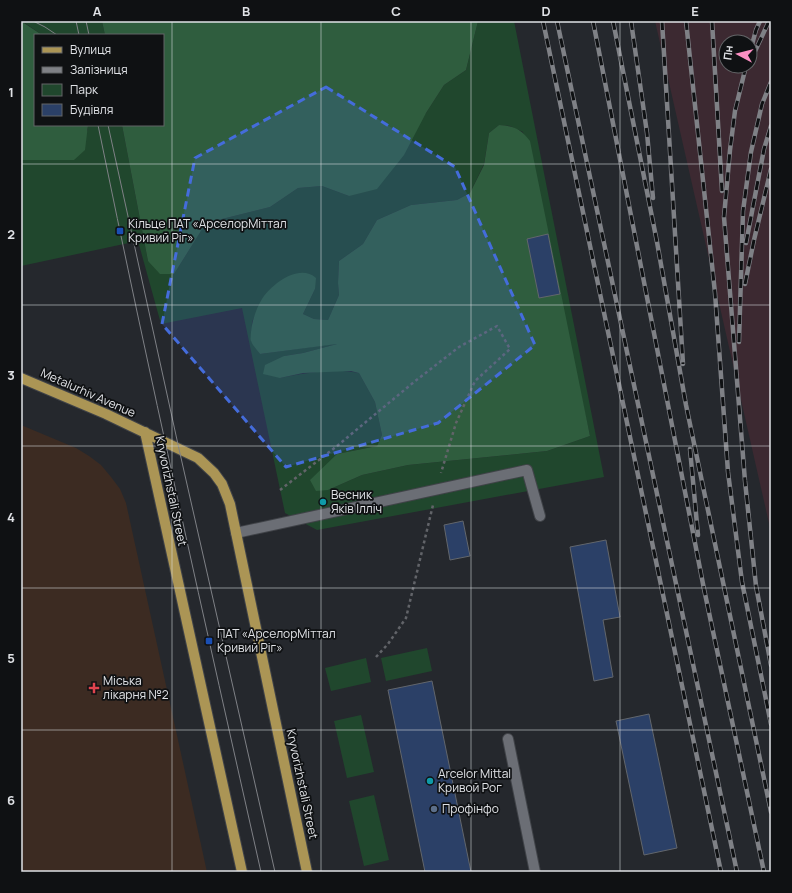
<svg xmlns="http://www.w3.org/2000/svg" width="792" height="893" font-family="Manrope,sans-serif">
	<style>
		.industrial { fill: #3c2931; fill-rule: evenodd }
		.medical { fill: #3c2b22 }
		.green { fill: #20472d; fill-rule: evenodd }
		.forest { fill: #2f5d3e }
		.building { fill: #2b4067; stroke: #62666c }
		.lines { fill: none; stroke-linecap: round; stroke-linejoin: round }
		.minor-casing { stroke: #404348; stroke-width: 12 }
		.major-casing { stroke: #404348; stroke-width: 12 }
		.path { stroke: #626469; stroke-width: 2.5; stroke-dasharray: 3 3; stroke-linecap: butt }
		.minor { stroke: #6b6e75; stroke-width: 10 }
		.major { stroke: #ab9555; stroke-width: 10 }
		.tram { stroke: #7f8186; stroke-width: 1 }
		.rail-casing { stroke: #7f8186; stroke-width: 4.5 }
		.rail { stroke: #0f1113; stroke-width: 3; stroke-dasharray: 9; stroke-linecap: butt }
		.marked { fill: #446cdb; fill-opacity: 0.2; stroke: #446cdb; stroke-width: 3; stroke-dasharray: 8 5; stroke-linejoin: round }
		.grid { fill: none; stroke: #e0e2e6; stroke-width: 1; stroke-opacity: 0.55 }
		.transit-dot { fill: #1a4fb4; stroke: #0f1113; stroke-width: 1.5 }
		.culture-dot { fill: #0f9aa8; stroke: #0f1113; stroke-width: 1.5 }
		.health-dot { fill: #e0444e; stroke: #0f1113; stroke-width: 1.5 }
		.service-dot { fill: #5c6f8a; stroke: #0f1113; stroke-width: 1.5 }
		.labels { text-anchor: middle; stroke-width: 3.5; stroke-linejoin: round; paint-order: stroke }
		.poi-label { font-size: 12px; fill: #e0e2e6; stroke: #0f1113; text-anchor: start }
		.street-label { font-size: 12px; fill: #e0e2e6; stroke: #0f1113 }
		.neatline { fill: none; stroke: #e0e2e6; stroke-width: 1.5 }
		.grid-label { font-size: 13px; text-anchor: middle; font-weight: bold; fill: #e0e2e6 }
	</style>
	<rect width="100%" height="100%" fill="#25282d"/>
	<!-- industrial -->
	<path class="industrial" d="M655,21H771V532ZM726,42H750V66H726Z"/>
	<!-- medical -->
	<path class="medical" d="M21,425L76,448L89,456L101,465L111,477L120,489L126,503L207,872H21Z"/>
	<!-- green -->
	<path class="green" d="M22,21H102L105,35H42Z
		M478,21H514L604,477L317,530L285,513L242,308L161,324L138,241L21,266V160H74L88,129V125H122L148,261L174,274L206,223L270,207L298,188L322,186L349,196L426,113L444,85L466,70ZM499,125L510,126L523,132L590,436L547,451L408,465L362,475L328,490L337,454L377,446L382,435L375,402L359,373C336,368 303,373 280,378L284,356L303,353L341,343L260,354L251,341L252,322L262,300L272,288L288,277L315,289L303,314L314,319L328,320L339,295L338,283L339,261L363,244L377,220L411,205L457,200L470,193L484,164L489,133Z
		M427,648L432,671L386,681L381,658Z
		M366,658L371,682L331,691L325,668Z
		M361,715L374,772L347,778L334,721Z
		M374,795L389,860L364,866L349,801Z"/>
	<!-- forest -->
	<path class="forest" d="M21,21L42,35H35V125H88L85,150L74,160H21Z
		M102,21H478L466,70L444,85L426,113L404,155L377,189L349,196L322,186L298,188L270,207L206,223L174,274H160L148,261L122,125H163V35H105Z
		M499,125C514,126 521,129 530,141L590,436L547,451L408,465L362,475L328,490L316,491L310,480L337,454L377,446L382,435L375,402L359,373L351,371L303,373L280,378L263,374L265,365L284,356L303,353L337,344L260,354C257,350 253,346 251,341C250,339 251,335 251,332C252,321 256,309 262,299C272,284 299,263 316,278L315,289L303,314L314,319L328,320L339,295L338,283L339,261L363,244L377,220L411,205L457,200L470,193L484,165L489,133Z"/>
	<!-- building -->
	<path class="building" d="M548,234L560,294L539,298L527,239Z
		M463,521L470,556L450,560L444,525Z
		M606,540L620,617L603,620L613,677L594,681L570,547Z
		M432,681L471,872H425L388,690Z
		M649,714L677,848L644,855L616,721Z"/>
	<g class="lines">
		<!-- minor casing -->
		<g class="minor-casing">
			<path id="minor" d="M236,533L527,470L540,516
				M508,739L535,872"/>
		</g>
		<!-- major casing -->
		<g class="major-casing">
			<path id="major" d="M21,378L106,414L198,458L214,473L222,484L230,504L307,872
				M145,432L242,872"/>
		</g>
		<!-- path -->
		<path class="path" d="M280,490L337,446L414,382L459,347L497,326L510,349L475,381L456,423L441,473
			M376,657L388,644L406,618L433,505"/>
		<!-- minor -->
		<use href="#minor" class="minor"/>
		<!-- major -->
		<use href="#major" class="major"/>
		<!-- tram -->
		<path class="tram" d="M33,21L45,27L57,35
			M76,21L79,35
			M86,21L89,35
			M98,125C149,375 205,623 261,872
			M108,125L179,449L275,872"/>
		<!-- rail casing -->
		<g class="rail-casing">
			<path id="rail" d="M543,21L721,872
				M557,21L737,872
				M593,21L704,589L764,872
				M613,21L657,242L686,405L771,812
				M631,21L647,133L653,198
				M662,21L683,364
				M686,21L715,293L728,472L742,582L771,724
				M712,21L722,191
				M750,52L756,30L760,21
				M750,62L769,21
				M746,66L735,111L730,150L724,217L745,481L756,586L771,665
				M746,243L764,149L771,126
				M745,284L754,240L771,169
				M739,342L743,211L751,152L762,104L771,82
				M690,449L698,535"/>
		</g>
		<!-- rail -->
		<use href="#rail" class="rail"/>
	</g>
	<!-- marked area -->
	<path class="marked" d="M326,87L455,167L535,345L438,423L286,467L162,324L195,158Z"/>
	<!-- grid -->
	<path class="grid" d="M172,21V872M321,21V872M471,21V872M620,21V872M21,164H771M21,305H771M21,446H771M21,588H771M21,730H771"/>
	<!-- markers -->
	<g class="transit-dot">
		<rect x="116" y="227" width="8" height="8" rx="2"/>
		<rect x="205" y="637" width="8" height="8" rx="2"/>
	</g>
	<g class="culture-dot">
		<circle cx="323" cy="502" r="4"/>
		<circle cx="430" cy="781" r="4"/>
	</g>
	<path class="health-dot" d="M92 682h4v4h4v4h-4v4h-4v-4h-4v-4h4z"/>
	<circle class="service-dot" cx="434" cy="809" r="4"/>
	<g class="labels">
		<!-- poi labels -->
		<g class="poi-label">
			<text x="128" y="228">Кільце ПАТ «АрселорМіттал<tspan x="128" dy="14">Кривий Ріг»</tspan></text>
			<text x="331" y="499">Весник<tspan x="331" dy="14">Яків Ілліч</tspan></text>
			<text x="217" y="638">ПАТ «АрселорМіттал<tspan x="217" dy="14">Кривий Ріг»</tspan></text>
			<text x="103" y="685">Міська<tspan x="103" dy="14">лікарня №2</tspan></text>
			<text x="438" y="778">Arcelor Mittal<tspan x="438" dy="14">Кривой Рог</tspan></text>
			<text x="442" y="813">Профінфо</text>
		</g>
		<!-- street labels -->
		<g class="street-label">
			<text transform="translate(88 393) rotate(24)" y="4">Metalurhiv Avenue</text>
			<text transform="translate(171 491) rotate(78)" y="4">Kryvorizhstali Street</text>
			<text transform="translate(302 784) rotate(78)" y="4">Kryvorizhstali Street</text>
		</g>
	</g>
	<!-- border -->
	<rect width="792" height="893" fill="none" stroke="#0f1113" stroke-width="44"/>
	<!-- legend -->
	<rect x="34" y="34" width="130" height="92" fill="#0f1113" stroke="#636567"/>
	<rect x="42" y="47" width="20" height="6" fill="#ab9555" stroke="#636567"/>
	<text x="70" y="54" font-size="12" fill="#e0e2e6">Вулиця</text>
	<rect x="42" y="67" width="20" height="6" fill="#7f8186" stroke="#636567"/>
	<text x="70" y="74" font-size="12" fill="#e0e2e6">Залізниця</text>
	<rect x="42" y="84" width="20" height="12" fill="#20472d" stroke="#636567"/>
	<text x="70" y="94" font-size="12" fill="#e0e2e6">Парк</text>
	<rect x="42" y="104" width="20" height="12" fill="#2b4067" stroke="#636567"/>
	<text x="70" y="114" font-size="12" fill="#e0e2e6">Будівля</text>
	<!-- north arrow -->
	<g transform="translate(738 54) rotate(277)"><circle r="19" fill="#0f1113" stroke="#636567"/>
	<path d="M0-3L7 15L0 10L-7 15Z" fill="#fc8fc3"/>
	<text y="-6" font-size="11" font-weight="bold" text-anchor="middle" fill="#e0e2e6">Пн</text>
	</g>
	<rect x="22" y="22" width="748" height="849" class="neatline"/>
	<g class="grid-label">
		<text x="97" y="16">A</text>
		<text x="246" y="16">B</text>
		<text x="396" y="16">C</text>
		<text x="546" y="16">D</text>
		<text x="695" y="16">E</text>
		<text x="11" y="97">1</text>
		<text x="11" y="239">2</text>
		<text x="11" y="380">3</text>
		<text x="11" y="522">4</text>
		<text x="11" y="663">5</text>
		<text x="11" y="805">6</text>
	</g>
</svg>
